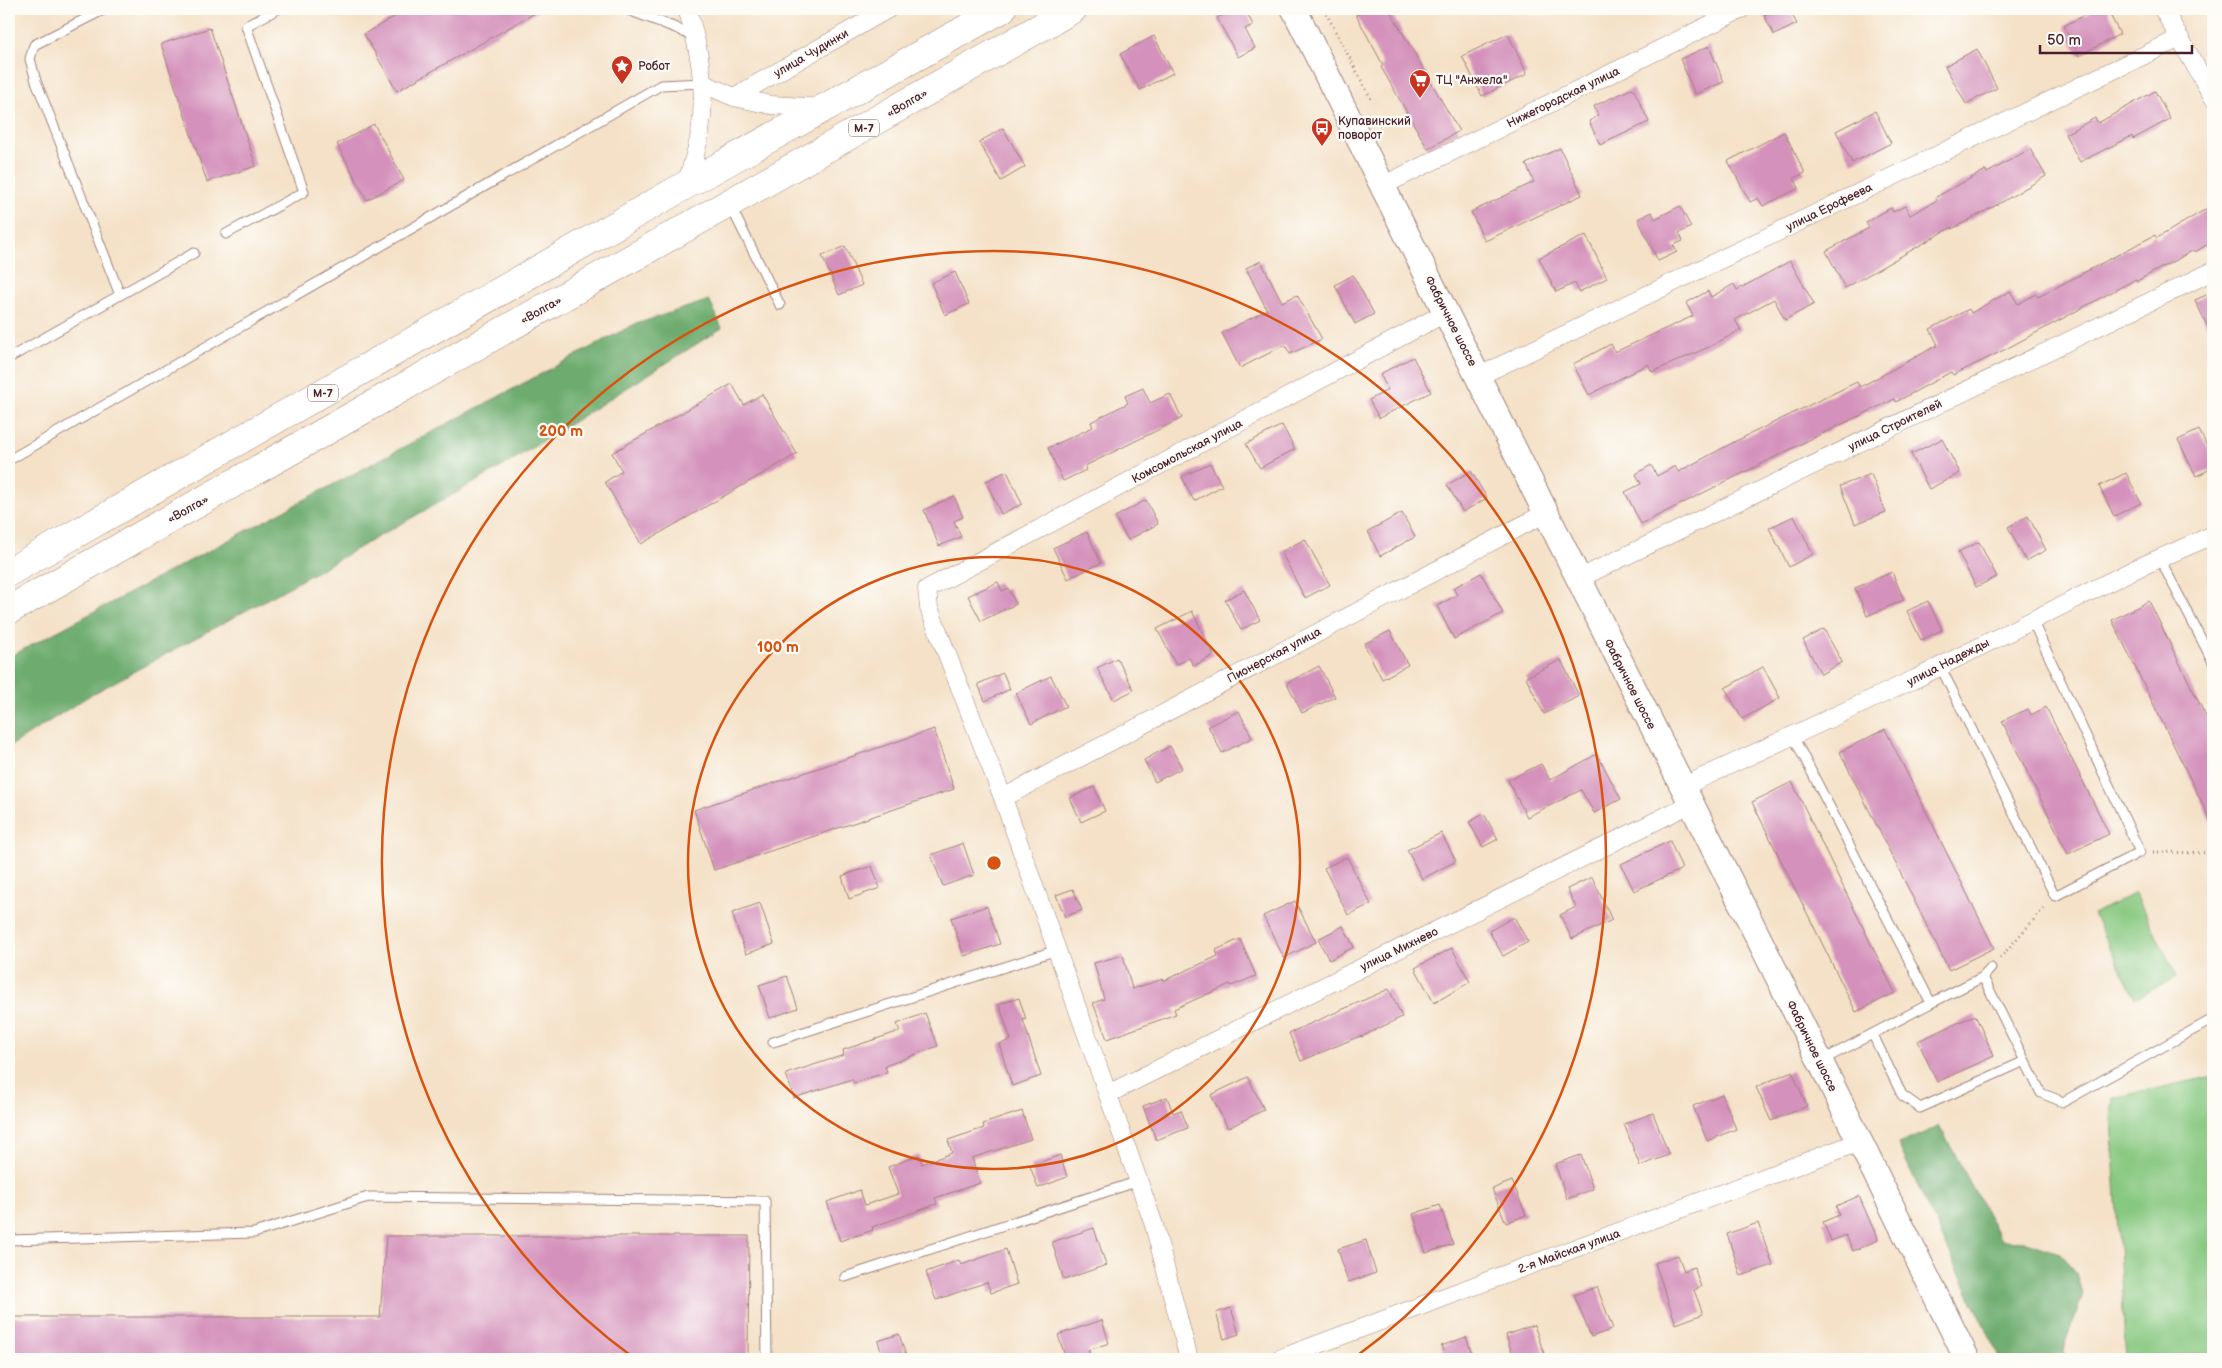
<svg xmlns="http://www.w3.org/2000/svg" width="2222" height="1368" font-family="'Balsamiq Sans',sans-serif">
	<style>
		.green { fill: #87c880; stroke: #687456 }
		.forest { fill: #6dac6e; stroke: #5c664c }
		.building { fill: #d491bb }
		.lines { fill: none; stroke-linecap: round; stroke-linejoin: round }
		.lane-casing { stroke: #9f8079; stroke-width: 11 }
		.street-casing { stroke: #9f8079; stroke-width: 19 }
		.secondary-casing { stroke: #9f8079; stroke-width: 27 }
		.highway-casing { stroke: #9f8079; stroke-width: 29 }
		.path { stroke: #9f8079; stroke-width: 3; stroke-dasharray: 1 4; stroke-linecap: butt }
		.lane { stroke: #fff; stroke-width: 9 }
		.street { stroke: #fff; stroke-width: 18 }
		.secondary { stroke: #fff; stroke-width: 25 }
		.highway { stroke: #fff; stroke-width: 28 }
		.ring { fill: none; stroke: #d8530f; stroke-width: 2.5 }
		.labels { text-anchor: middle; stroke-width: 4.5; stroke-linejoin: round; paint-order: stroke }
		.shield { fill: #fdfcf7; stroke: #806168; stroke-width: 1 }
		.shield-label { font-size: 11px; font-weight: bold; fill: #4a1f2b }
		.street-label { font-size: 12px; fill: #4a1f2b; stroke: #fdfcf7 }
		.poi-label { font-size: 12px; fill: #4a1f2b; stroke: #fdfcf7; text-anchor: start }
		.centre { fill: #d8530f; stroke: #fdfcf7; stroke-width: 2.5 }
		.ring-label { font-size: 15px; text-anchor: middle; font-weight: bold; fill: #d8530f; stroke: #fdfcf7; stroke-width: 4.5; stroke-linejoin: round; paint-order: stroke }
	</style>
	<rect width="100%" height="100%" fill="#fdfcf7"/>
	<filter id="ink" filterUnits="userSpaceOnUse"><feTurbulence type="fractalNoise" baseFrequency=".02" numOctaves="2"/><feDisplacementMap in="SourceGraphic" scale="10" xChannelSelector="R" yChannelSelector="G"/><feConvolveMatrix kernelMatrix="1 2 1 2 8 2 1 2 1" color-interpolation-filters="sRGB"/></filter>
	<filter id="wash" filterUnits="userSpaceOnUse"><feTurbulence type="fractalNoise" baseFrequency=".0096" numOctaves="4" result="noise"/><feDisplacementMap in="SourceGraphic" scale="20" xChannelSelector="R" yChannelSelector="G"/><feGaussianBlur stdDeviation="1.12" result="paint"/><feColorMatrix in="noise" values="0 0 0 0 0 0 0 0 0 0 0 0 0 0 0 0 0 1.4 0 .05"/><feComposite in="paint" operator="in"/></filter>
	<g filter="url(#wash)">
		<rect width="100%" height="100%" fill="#f4e1c7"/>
		<!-- green -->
		<path class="green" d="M2135,893L2177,977L2135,998L2093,914Z
			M2213,1076V1359H2126L2111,1118L2113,1098Z"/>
		<!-- forest -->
		<path class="forest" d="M709,300L722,328L500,468L282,591L87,697L9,747V657L633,325Z
			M1939,1125L2001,1240L2023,1241L2059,1253L2077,1273L2083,1295L2065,1345L2063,1359H2000L1898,1144L1925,1133Z"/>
		<g id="blocks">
			<!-- building -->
			<path class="building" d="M408,9H542L397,91L364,34Z
				M1234,9H1245L1253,25L1245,29L1255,48L1238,57L1217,18Z
				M1368,9H1389L1459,131L1428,149L1381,67L1383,65L1356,15Z
				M1776,9H1789L1797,24L1774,35L1764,15Z
				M2096,9H2107L2120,34L2079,56L2064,26Z
				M210,28L256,166L207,182L161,44Z
				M1508,34L1527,74L1482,96L1462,56Z
				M1154,36L1173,73L1140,90L1120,54Z
				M1709,46L1724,82L1695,94L1680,59Z
				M1977,49L1997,88L1966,104L1945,66Z
				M1633,88L1649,122L1600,145L1589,121L1598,116L1594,106Z
				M2155,91L2170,119L2133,139L2132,136L2080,162L2065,134L2095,118L2098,123Z
				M1875,111L1891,143L1852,163L1836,131Z
				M374,124L404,180L367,200L337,144Z
				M1003,128L1025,167L1001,181L979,142Z
				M1784,132L1805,173L1794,178L1799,188L1763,206L1758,198L1750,202L1728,161Z
				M1560,148L1582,195L1485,241L1471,212L1534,182L1526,164Z
				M2030,149L2046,176L2002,202L1952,229V227L1845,288L1826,251L1869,228L1866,222L1891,208L1893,212L1905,206L1910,215L1937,200L1936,197L1986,170L1987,173Z
				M2213,205V241L2195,252L2194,250L2137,281L2136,279L2004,350L1953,375L1951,372L1896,402L1895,399L1813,438L1641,524L1625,492L1641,484L1636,474L1651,465L1657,476L1675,466L1678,472L1736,441L1857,382L1860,387L1938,345L1930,329L1969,309L1971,313L2010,291L2018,304L2036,294L2038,297L2155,235L2157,238Z
				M1680,206L1691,227L1679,233L1683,241L1673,245L1677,252L1658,261L1638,219L1652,212L1655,219Z
				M1586,235L1607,278L1579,292L1575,283L1556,292L1539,258Z
				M845,246L862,285L839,295L822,256Z
				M1261,261L1282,302L1297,295L1322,339L1290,354L1285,345L1240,368L1222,333L1267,310L1246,268Z
				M1790,261L1814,304L1785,320L1774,299L1735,320L1741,330L1709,347L1652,372L1648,364L1589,395L1573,364L1611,344L1615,352L1693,316L1686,303L1708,291L1711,297L1734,284L1737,290Z
				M955,272L969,304L945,315L931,283Z
				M1353,275L1374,314L1355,324L1335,285Z
				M2213,292V338L2195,300Z
				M1413,357L1431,392L1379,418L1369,400L1388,390L1380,374Z
				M732,384L744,405L762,394L797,454L641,544L605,482L622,471L612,453Z
				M1143,388L1150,403L1170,394L1182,418L1085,466L1086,470L1063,481L1048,448L1093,427L1091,422L1128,403L1125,396Z
				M1282,425L1295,449L1260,468L1246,444Z
				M2199,430L2213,458V468L2196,476L2178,440Z
				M1942,439L1960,473L1929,489L1911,454Z
				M1210,463L1222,486L1194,501L1182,477Z
				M1007,471L1022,504L1001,514L986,481Z
				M1471,471L1487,498L1463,512L1447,485Z
				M2126,473L2141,503L2114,516L2099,486Z
				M1871,474L1886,512L1855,524L1840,486Z
				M954,496L963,517L954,521L961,537L939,546L924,510Z
				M1146,500L1158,524L1128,540L1115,517Z
				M1402,513L1415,537L1380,556L1368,531Z
				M1794,516L1813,554L1789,567L1769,528Z
				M2028,516L2046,550L2026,561L2008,527Z
				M1087,532L1101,563L1068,579L1053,548Z
				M1305,539L1330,585L1305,598L1281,552Z
				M1979,542L1997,577L1976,587L1958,552Z
				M1892,572L1904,600L1867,616L1855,588Z
				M1481,573L1503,613L1454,639L1437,606L1457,595L1453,588Z
				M998,582L1002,591L1008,588L1016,604L981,621L968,596Z
				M1244,590L1260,620L1241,630L1225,600Z
				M1928,601L1942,630L1921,640L1907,611Z
				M2149,601L2213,731V825L2112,620Z
				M1192,611L1214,655L1194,666L1189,658L1176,665L1157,629Z
				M1824,629L1842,662L1821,674L1803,640Z
				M1390,631L1408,665L1382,679L1364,644Z
				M1117,658L1134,690L1114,700L1097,668Z
				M1561,660L1579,696L1544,714L1526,677Z
				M1319,666L1335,697L1302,713L1287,683Z
				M1763,667L1780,698L1742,719L1725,688Z
				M1003,673L1010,689L985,701L978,684Z
				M1051,676L1066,706L1031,724L1016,693Z
				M2046,707L2109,834L2068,854L2002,721L2028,709L2031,715Z
				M1239,711L1252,738L1222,753L1208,726Z
				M934,729L954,789L714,870L694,810Z
				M1885,729L1994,948L1949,970L1840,752Z
				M1170,746L1182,768L1155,782L1144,760Z
				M1597,754L1621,799L1594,813L1581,790L1527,817L1508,780L1541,764L1550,780Z
				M1792,782L1895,993L1856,1012L1752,802Z
				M1094,787L1105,811L1081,822L1070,798Z
				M1484,814L1498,839L1483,847L1469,822Z
				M1441,833L1456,861L1422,879L1407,850Z
				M1670,841L1682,869L1634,891L1621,864Z
				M963,843L974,875L943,886L931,855Z
				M1347,857L1371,904L1348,915L1324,868Z
				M872,866L880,888L849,899L842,876Z
				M1592,877L1612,920L1572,939L1560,915L1576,907L1567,889Z
				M1073,889L1082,910L1065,917L1056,895Z
				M1295,901L1316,942L1284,958L1263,916Z
				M760,903L774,944L746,954L732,913Z
				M987,906L1000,944L964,956L951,918Z
				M1514,917L1528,942L1503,956L1489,931Z
				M1343,926L1354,947L1329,960L1318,939Z
				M1240,939L1256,976L1231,986L1230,984L1174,1009L1176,1014L1107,1039L1093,1003L1104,999L1094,963L1123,955L1132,989L1163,979V981L1218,956L1216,950Z
				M1452,948L1470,982L1434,1003L1415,968Z
				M787,976L798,1008L770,1018L759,985Z
				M1389,989L1402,1017L1361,1037L1360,1036L1301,1061L1289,1033Z
				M1019,998L1026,1019L1023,1020L1041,1076L1012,1086L999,1044L1011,1040L999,1004Z
				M925,1013L938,1046L885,1066L887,1072L854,1083L852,1079L794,1098L786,1074L844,1055L843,1050L900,1031L897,1024Z
				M1975,1015L1994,1056L1937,1082L1918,1041Z
				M1792,1071L1807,1106L1771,1121L1756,1087Z
				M1248,1077L1264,1110L1228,1128L1211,1095Z
				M1722,1094L1736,1129L1707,1141L1693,1106Z
				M1167,1097L1173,1113L1181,1110L1188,1128L1156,1140L1143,1106Z
				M1022,1111L1031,1139L972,1158L980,1183L935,1198L937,1204L872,1227L873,1230L840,1241L827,1202L860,1190L865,1205L898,1194L888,1167L919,1155L922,1164L952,1153L948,1140L984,1128L983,1124Z
				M1653,1113L1669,1155L1640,1166L1624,1124Z
				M1060,1155L1067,1177L1038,1188L1030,1166Z
				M1581,1155L1593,1189L1567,1199L1555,1164Z
				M1512,1181L1526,1215L1506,1223L1492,1189Z
				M1859,1196L1878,1240L1853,1251L1846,1235L1831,1241L1823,1222L1839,1215L1836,1206Z
				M1440,1205L1453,1244L1426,1253L1413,1214Z
				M1758,1223L1773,1265L1741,1276L1727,1234Z
				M1094,1228L1106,1265L1064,1280L1052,1242Z
				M386,1236H749L748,1359H9V1317H380Z
				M1366,1240L1376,1273L1348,1282L1338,1249Z
				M1006,1249L1017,1284L991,1293L987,1282L936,1300L926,1272L959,1260L961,1265Z
				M1678,1255L1684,1271L1694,1267L1701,1287L1694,1290L1703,1314L1676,1324L1655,1263Z
				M1597,1287L1613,1329L1591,1337L1574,1295Z
				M1231,1308L1239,1334L1224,1339L1216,1313Z
				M1102,1320L1109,1343L1088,1350L1091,1359H1066L1058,1335Z
				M1534,1325L1546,1359H1514L1506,1335Z
				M899,1334L907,1359H883L878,1341Z
				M1466,1337L1474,1359H1446L1441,1346Z"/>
		</g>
	</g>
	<g filter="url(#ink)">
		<use href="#blocks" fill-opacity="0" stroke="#9f8079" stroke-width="1"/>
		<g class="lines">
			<!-- lane casing -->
			<g class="lane-casing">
				<path id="lane" d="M105,9L34,45L30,59L36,81L120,295
					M626,9L676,28L695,38
					M730,205L780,305
					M226,234L304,192L246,26L278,9
					M9,358L194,253
					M9,460L661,85L702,83
					M2160,559L2213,662
					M1940,666L2055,896L2140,852L2032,620
					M1793,736L1931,1003L1983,977L1991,968
					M1983,977L2025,1061
					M1873,1035L1902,1095L1920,1108L2025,1061L2041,1093L2063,1102L2213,1019
					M773,1042L1057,950
					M1821,1061L1931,1003
					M9,1240L254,1233L368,1197L765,1201L767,1359
					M845,1277L1139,1181"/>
			</g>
			<!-- street casing -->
			<g class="street-casing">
				<path id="street" d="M2163,9L2213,97
					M702,83L734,97L771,105L823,108
					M734,97L888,9
					M686,185C691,168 697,151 700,133C707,91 700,49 687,9
					M1384,185L1742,9
					M1479,376L2180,38
					M1578,579L2213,271
					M1682,787L1915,679L2133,570L2213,535
					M1003,798L1546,513
					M1108,1094L1690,804
					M1189,1359L1154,1225L1003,798L929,608L927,589L1447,312
					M1279,1359L1859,1142"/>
			</g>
			<!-- secondary casing -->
			<g class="secondary-casing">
				<path id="secondary" d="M1294,9L1820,1061L1967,1359"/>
			</g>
			<!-- highway casing -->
			<g class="highway-casing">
				<path id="highway" d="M9,572L686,185L1002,9
					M9,610L1073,9"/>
			</g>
			<!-- path -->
			<path class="path" d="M1324,9L1372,101
				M2153,852L2213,853
				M2000,958L2045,907"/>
			<!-- lane -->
			<use href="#lane" class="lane"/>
			<!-- street -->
			<use href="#street" class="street"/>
			<!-- secondary -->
			<use href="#secondary" class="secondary"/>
			<!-- highway -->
			<use href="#highway" class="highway"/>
		</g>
	</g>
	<!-- distance rings -->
	<g class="ring">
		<circle cx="994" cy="863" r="306"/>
		<path d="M634 1358A612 612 0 1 1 1354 1358"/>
	</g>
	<!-- icons -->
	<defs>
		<g id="sight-pin" transform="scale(1.125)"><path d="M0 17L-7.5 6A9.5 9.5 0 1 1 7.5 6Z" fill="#c8321e" stroke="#fdfcf7"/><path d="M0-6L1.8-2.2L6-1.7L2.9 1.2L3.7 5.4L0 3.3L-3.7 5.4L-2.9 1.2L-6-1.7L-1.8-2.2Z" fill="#fff"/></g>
		<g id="supermarket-pin" transform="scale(1.125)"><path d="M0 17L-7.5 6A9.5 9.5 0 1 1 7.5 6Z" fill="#c8321e" stroke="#fdfcf7"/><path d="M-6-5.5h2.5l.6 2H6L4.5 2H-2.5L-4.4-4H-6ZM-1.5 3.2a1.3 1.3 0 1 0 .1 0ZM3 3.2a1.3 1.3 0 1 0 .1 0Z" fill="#fff"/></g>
		<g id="bus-pin" transform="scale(1.125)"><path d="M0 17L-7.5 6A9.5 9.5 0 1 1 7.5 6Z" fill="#c8321e" stroke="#fdfcf7"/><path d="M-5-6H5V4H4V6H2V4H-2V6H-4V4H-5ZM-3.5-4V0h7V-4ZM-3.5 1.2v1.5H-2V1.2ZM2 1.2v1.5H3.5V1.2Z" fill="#fff"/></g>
	</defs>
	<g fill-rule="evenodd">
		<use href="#sight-pin" x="622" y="66"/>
		<use href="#supermarket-pin" x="1420" y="80"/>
		<use href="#bus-pin" x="1322" y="128"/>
	</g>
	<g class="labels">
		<!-- shield labels -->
		<g class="shield">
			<rect x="849" y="119.5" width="30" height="17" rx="4"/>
			<rect x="308" y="384.5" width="30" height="17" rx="4"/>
		</g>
		<g class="shield-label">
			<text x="864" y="132">М-7</text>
			<text x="323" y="397">М-7</text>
		</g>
		<!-- street labels -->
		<g class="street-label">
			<text transform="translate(811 53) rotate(-30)" y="4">улица Чудинки</text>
			<text transform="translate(1563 97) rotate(-26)" y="4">Нижегородская улица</text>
			<text transform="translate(907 103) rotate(-30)" y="4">«Волга»</text>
			<text transform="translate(1829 207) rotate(-26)" y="4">улица Ерофеева</text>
			<text transform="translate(541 310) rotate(-29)" y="4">«Волга»</text>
			<text transform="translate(1451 321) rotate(63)" y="4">Фабричное шоссе</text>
			<text transform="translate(1895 425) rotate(-26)" y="4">улица Строителей</text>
			<text transform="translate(1187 451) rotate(-28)" y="4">Комсомольская улица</text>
			<text transform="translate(188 509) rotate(-29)" y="4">«Волга»</text>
			<text transform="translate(1274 655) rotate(-28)" y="4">Пионерская улица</text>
			<text transform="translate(1948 662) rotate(-27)" y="4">улица Надежды</text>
			<text transform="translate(1630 684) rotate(63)" y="4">Фабричное шоссе</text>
			<text transform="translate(1399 949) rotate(-26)" y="4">улица Михнево</text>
			<text transform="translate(1812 1046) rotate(64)" y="4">Фабричное шоссе</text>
			<text transform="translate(1569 1251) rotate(-20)" y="4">2-я Майская улица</text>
		</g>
		<!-- poi labels -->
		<g class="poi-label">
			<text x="638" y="70">Робот</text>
			<text x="1436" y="84">ТЦ "Анжела"</text>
			<text x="1338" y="125">Купавинский<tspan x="1338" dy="14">поворот</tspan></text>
		</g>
	</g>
	<circle cx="994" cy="863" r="8" class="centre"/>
	<g class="ring-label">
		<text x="561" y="436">200 m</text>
		<text x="778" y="652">100 m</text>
	</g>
	<!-- margin -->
	<rect width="2222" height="1368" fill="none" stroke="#fdfcf7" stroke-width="30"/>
	<!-- scale -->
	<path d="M2040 45v8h152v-8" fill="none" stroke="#4a1f2b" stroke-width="2.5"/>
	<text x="2047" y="45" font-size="15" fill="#4a1f2b" stroke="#fdfcf7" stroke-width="4" paint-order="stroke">50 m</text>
</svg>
